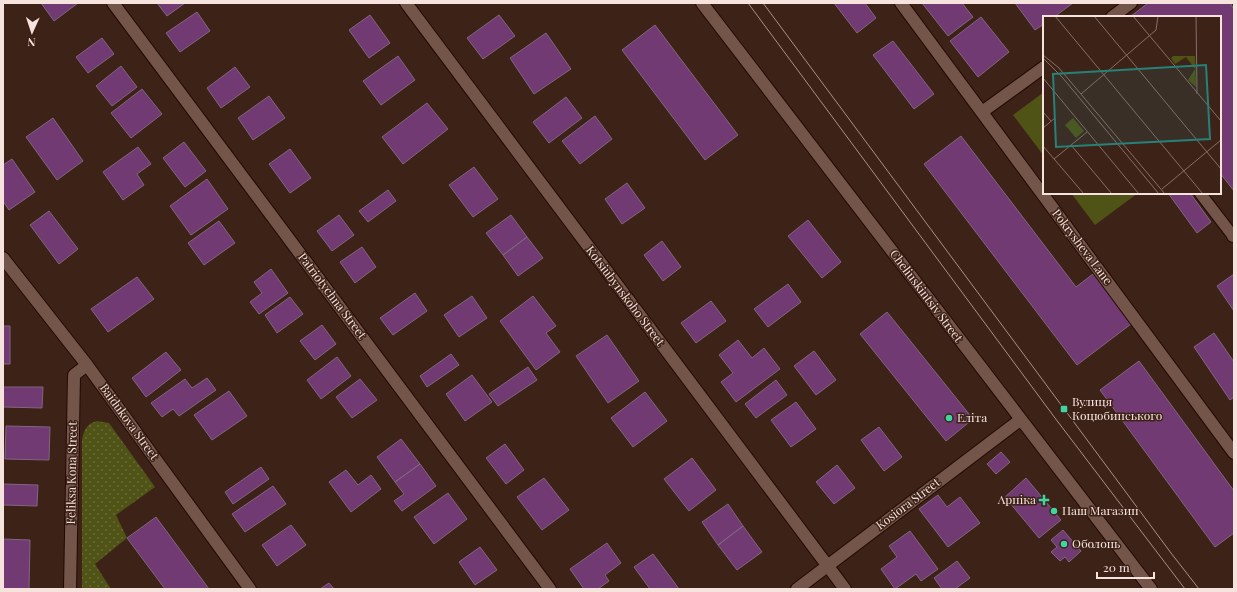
<svg xmlns="http://www.w3.org/2000/svg" width="1237" height="592" font-family="'Playfair Display',serif">
	<style>
		.grass { fill: url(#grass-dots) }
		.pitch { fill: #505316 }
		.building { fill: #713a72; stroke: #7f677e }
		.lines { fill: none; stroke-linecap: round; stroke-linejoin: round }
		.lane-casing { stroke: #230a03; stroke-width: 13 }
		.street-casing { stroke: #230a03; stroke-width: 14 }
		.secondary-casing { stroke: #230a03; stroke-width: 14 }
		.lane { stroke: #74554a; stroke-width: 11 }
		.street { stroke: #74554a; stroke-width: 12 }
		.secondary { stroke: #74554a; stroke-width: 12 }
		.tram { stroke: #a89189; stroke-width: 1 }
		.poi-dot { fill: #40d4a1; stroke: #3d2218; stroke-width: 1.5 }
		.labels { text-anchor: middle; stroke-width: 3; stroke-linejoin: round; paint-order: stroke }
		.street-label { font-size: 12px; fill: #f7e3dd; stroke: #3d2218 }
		.poi-label { font-size: 12px; fill: #f7e3dd; stroke: #3d2218; text-anchor: start }
		.inset-road { fill: none; stroke: #876f67; stroke-width: 1 }
		.view { fill: #268179; fill-opacity: 0.15; stroke: #268179; stroke-width: 2 }
		.inset-edge { fill: none; stroke: #f7e3dd; stroke-width: 2 }
	</style>
	<defs>
		<pattern id="grass-dots" width="8" height="8" patternUnits="userSpaceOnUse"><rect width="8" height="8" fill="#505316"/><path d="M2 2h.1M6 6h.1" fill="none" stroke="#6a6c37" stroke-width="1.8" stroke-linecap="round"/></pattern>
	</defs>
	<rect width="100%" height="100%" fill="#3d2218"/>
	<!-- grass -->
	<path class="grass" d="M97,421L109,423L155,487L116,515L127,538L95,564L111,589H82V440C84,430 86,424 97,421Z"/>
	<!-- pitch -->
	<path class="pitch" d="M1044,92V156L1013,115Z
		M1071,193H1138L1095,225Z"/>
	<!-- building -->
	<path class="building" d="M41,3H78L54,21Z
		M157,3H185L167,16Z
		M834,3H865L876,18L857,33Z
		M922,3H962L973,17L948,36Z
		M1015,3H1073L1054,17H1044V24L1035,30Z
		M1148,3H1230L1234,9V191L1220,173V17H1130Z
		M197,12L210,31L180,52L166,33Z
		M370,15L390,43L369,58L349,30Z
		M499,15L515,36L483,59L467,38Z
		M981,17L1009,52L978,77L950,41Z
		M655,25L738,135L705,160L622,50Z
		M546,33L571,69L534,94L510,58Z
		M102,38L114,54L88,73L76,57Z
		M893,41L934,94L914,109L873,55Z
		M398,56L415,80L381,105L363,81Z
		M121,66L137,87L112,106L96,86Z
		M235,67L250,87L221,108L207,88Z
		M142,89L162,114L131,138L111,113Z
		M269,96L285,118L253,140L238,118Z
		M566,97L582,118L549,143L533,122Z
		M427,103L448,129L403,164L382,137Z
		M595,116L612,139L580,164L562,141Z
		M53,118L83,161L57,180L26,137Z
		M961,136L1076,287L1093,274L1131,324L1077,365L924,164Z
		M184,142L206,171L185,187L163,158Z
		M138,147L151,164L137,174L144,185L123,200L103,172Z
		M290,149L311,178L290,193L269,164Z
		M12,159L35,192L9,210L3,201V165Z
		M474,167L498,199L473,217L449,185Z
		M207,179L228,209L191,235L170,206Z
		M627,183L645,208L622,224L605,199Z
		M388,190L396,201L368,222L359,211Z
		M1168,193H1190L1211,222L1197,233Z
		M49,211L78,249L59,264L30,225Z
		M339,215L354,235L332,251L317,231Z
		M511,215L527,237L503,255L486,233Z
		M808,220L841,262L822,278L788,236Z
		M219,221L235,243L204,265L188,243Z
		M527,237L543,258L518,276L503,255Z
		M662,241L681,267L663,281L644,255Z
		M362,247L376,267L355,283L340,262Z
		M271,269L288,293L259,314L250,302L262,293L254,282Z
		M1234,274V311L1217,286Z
		M137,277L154,299L108,332L91,309Z
		M788,284L801,302L768,327L754,309Z
		M415,293L427,311L393,335L380,318Z
		M472,296L487,318L459,337L444,315Z
		M533,296L556,326L546,333L560,352L536,370L500,321Z
		M290,297L303,314L277,333L265,315Z
		M711,301L726,321L696,343L681,323Z
		M887,312L973,419L946,441L860,334Z
		M322,325L336,344L315,360L300,341Z
		M3,326H10V364H3Z
		M1214,333L1234,362V397L1230,400L1194,347Z
		M607,335L639,381L608,403L576,356Z
		M738,340L752,358L764,348L780,369L736,402L721,382L733,373L719,355Z
		M814,351L836,380L816,395L794,366Z
		M166,352L181,370L146,397L132,378Z
		M451,354L459,365L427,387L420,376Z
		M337,357L351,376L321,399L307,380Z
		M1139,361L1234,491V533L1215,547L1100,390Z
		M528,367L537,380L498,406L489,394Z
		M472,375L492,402L465,421L446,394Z
		M207,378L216,390L179,416L173,409L162,417L151,403L185,379L192,388Z
		M360,379L377,400L352,418L336,397Z
		M776,380L787,395L756,418L745,404Z
		M3,387H43L42,408L3,407Z
		M229,391L247,416L212,440L194,415Z
		M645,392L667,421L633,447L611,418Z
		M796,402L816,429L791,447L771,420Z
		M6,426L50,427L49,460L5,459Z
		M879,427L902,457L884,471L861,440Z
		M401,439L420,464L395,482L377,457Z
		M505,444L524,470L506,484L486,458Z
		M1001,452L1010,462L996,474L987,464Z
		M692,458L716,490L689,511L664,479Z
		M420,464L436,486L402,511L394,501L404,494L395,482Z
		M837,465L855,488L834,504L816,482Z
		M261,467L269,479L233,504L225,492Z
		M346,470L358,485L371,475L381,489L351,512L329,482Z
		M544,478L569,510L542,530L517,497Z
		M1026,478L1061,520L1039,538L1005,497Z
		M3,484L38,485L37,506L3,505Z
		M273,486L286,504L245,532L232,514Z
		M448,493L467,519L434,544L414,517Z
		M938,495L947,507L960,497L980,523L948,547L919,509Z
		M728,504L743,526L718,545L702,522Z
		M156,517L209,589H165L127,538Z
		M291,525L306,545L277,566L262,545Z
		M743,526L762,552L737,570L718,545Z
		M1063,530L1081,551L1069,562L1065,557L1060,561L1051,552L1057,547L1051,540Z
		M910,531L938,569L921,581L916,574L895,589L881,569L897,557L889,546Z
		M3,539L30,540L29,589H3Z
		M607,543L621,563L605,575L609,581L598,589H584L570,569Z
		M480,547L497,570L475,585L459,562Z
		M653,554L671,578L679,589H650L634,567Z
		M957,561L970,578L955,589H942L934,578Z
		M329,583L334,589H320Z"/>
	<g class="lines">
		<!-- lane casing -->
		<g class="lane-casing">
			<path id="lane" d="M1200,193L1233,236"/>
		</g>
		<!-- street casing -->
		<g class="street-casing">
			<path id="street" d="M113,3L550,589
				M406,3L845,589
				M901,3L1234,453
				M1112,17L1131,3
				M982,112L1044,67
				M1233,236H1234
				M3,258L87,365L250,589
				M70,589L74,375L87,365"/>
		</g>
		<!-- secondary casing -->
		<g class="secondary-casing">
			<path id="secondary" d="M702,3L1151,589
				M797,589L1020,420"/>
		</g>
		<!-- lane -->
		<use href="#lane" class="lane"/>
		<!-- street -->
		<use href="#street" class="street"/>
		<!-- secondary -->
		<use href="#secondary" class="secondary"/>
		<!-- tram -->
		<path class="tram" d="M748,3L1055,418L1185,589
			M763,3L1171,553L1199,589"/>
	</g>
	<!-- markers -->
	<g class="poi-dot">
		<rect x="1060" y="405" width="8" height="8" rx="2"/>
		<circle cx="949" cy="418" r="4"/>
		<path d="M1042 494h4v4h4v4h-4v4h-4v-4h-4v-4h4z"/>
		<circle cx="1054" cy="511" r="4"/>
		<circle cx="1064" cy="544" r="4"/>
	</g>
	<g class="labels">
		<!-- street labels -->
		<g class="street-label">
			<text transform="translate(1082 247) rotate(53)" y="4">Pokrysheva Lane</text>
			<text transform="translate(332 296) rotate(53)" y="4">Patriotychna Street</text>
			<text transform="translate(625 296) rotate(53)" y="4">Kotsiubynskoho Street</text>
			<text transform="translate(926 296) rotate(53)" y="4">Cheliuskintsiv Street</text>
			<text transform="translate(129 422) rotate(54)" y="4">Baidukova Street</text>
			<text transform="translate(72 473) rotate(-89)" y="4">Feliksa Kona Street</text>
			<text transform="translate(908 504) rotate(-37)" y="4">Kosiora Street</text>
		</g>
		<!-- poi labels -->
		<g class="poi-label">
			<text x="1072" y="406">Вулиця<tspan x="1072" dy="14">Коцюбинського</tspan></text>
			<text x="957" y="422">Еліта</text>
			<text x="1036" y="504" text-anchor="end">Арніка</text>
			<text x="1062" y="515">Наш Магазин</text>
			<text x="1072" y="548">Оболонь</text>
		</g>
	</g>
	<!-- overview -->
	<g transform="translate(1043 16)">
		<rect width="178" height="178" fill="#3d2218"/>
		<path d="M130,40H152L153,71L145,64L152,53L143,41L132,48L128,42Z" fill="#505316"/>
		<path d="M30,102L41,115L33,122L22,109Z" fill="#505316"/>
		<path class="inset-road" d="M12,0L160,178M51,0L178,153M90,0L178,105M153,0L154,78M0,39L16,52L122,178M0,42L19,61L116,178M0,62L96,178M38,78L113,14L115,0M0,96L8,105M0,112L12,102M28,129L69,178M0,130L41,178M11,143L44,116M119,173L178,124"/>
		<path class="view" d="M163,49L167,123L13,131L10,58Z"/>
		<rect width="178" height="178" class="inset-edge"/>
	</g>
	<!-- border -->
	<rect width="1237" height="592" fill="none" stroke="#f7e3dd" stroke-width="8"/>
	<!-- north arrow -->
	<g transform="translate(32 32) rotate(183)" stroke="#3d2218" stroke-width="3" paint-order="stroke">
	<path d="M0-3L7 15L0 10L-7 15Z" fill="#f7e3dd"/>
	<text y="-6" font-size="11" font-weight="bold" text-anchor="middle" fill="#f7e3dd">N</text>
	</g>
	<!-- scale -->
	<path d="M1097 572v6h57v-6" fill="none" stroke="#f7e3dd" stroke-width="2"/>
	<text x="1103" y="572" font-size="12" fill="#f7e3dd" stroke="#3d2218" stroke-width="3" paint-order="stroke">20 m</text>
</svg>
